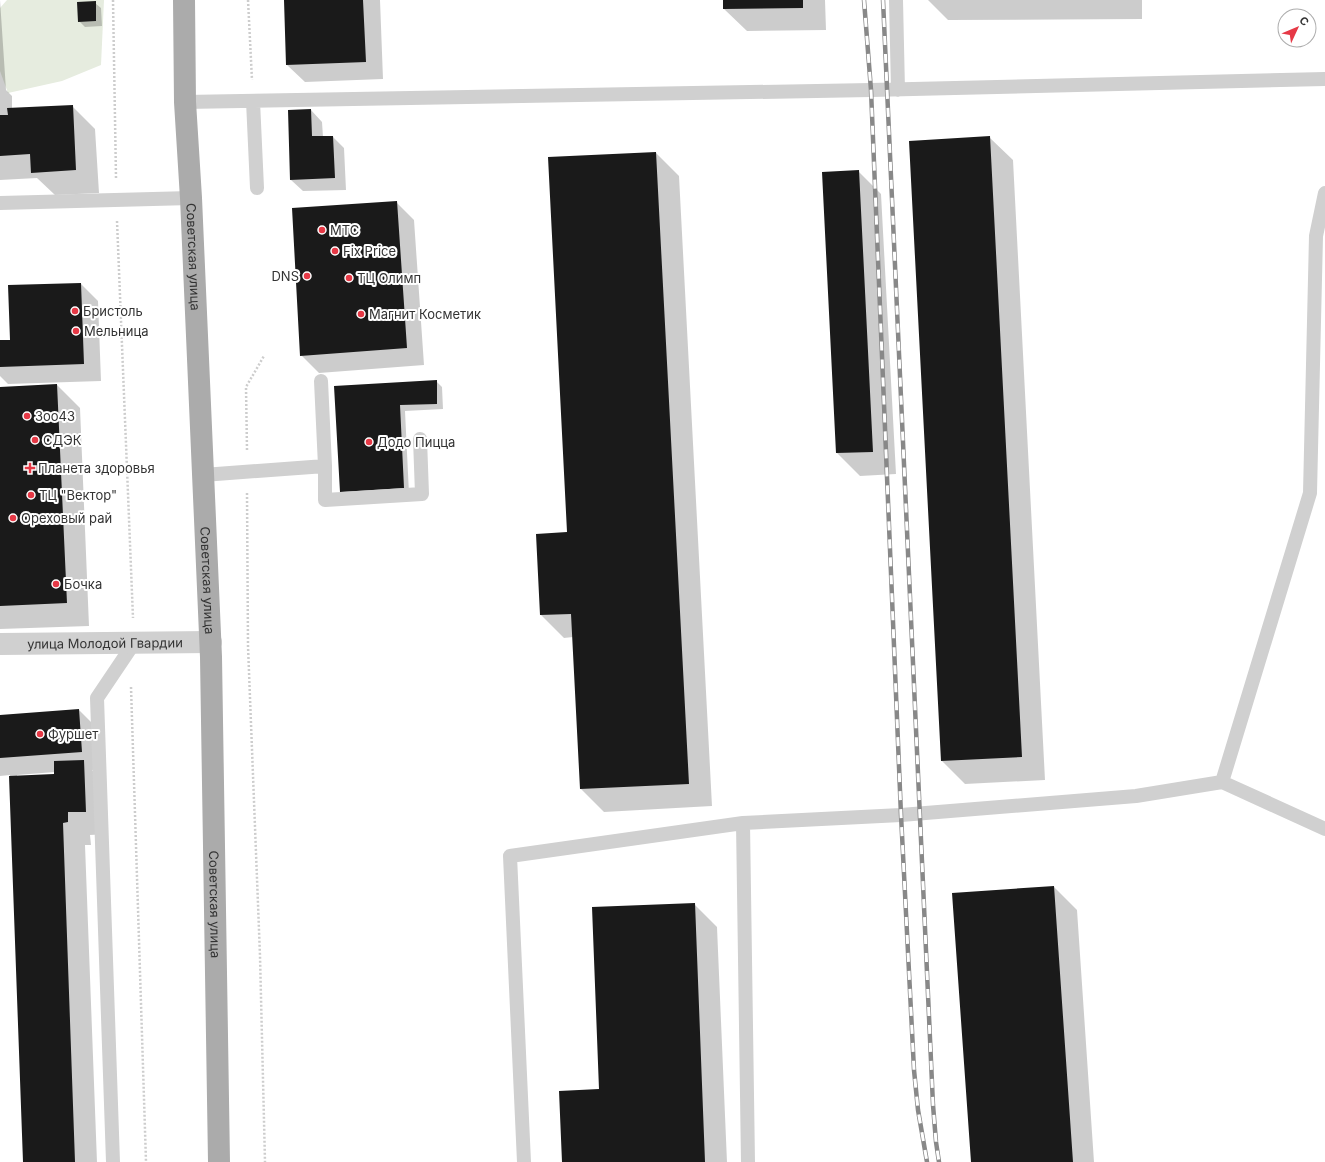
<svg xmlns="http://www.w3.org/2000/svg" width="1325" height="1162" font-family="Inter,sans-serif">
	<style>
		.green { fill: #e6ecdf }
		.shadow { fill: #0003; fill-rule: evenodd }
		.building { fill: #1a1a1a }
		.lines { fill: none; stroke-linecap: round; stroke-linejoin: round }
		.path { stroke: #cdcdcd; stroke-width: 2.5; stroke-dasharray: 2 2; stroke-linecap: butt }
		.lane { stroke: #d0d0d0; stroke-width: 14 }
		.street { stroke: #d0d0d0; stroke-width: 22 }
		.primary { stroke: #ababab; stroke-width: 22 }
		.rail-casing { stroke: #888; stroke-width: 4.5 }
		.rail { stroke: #fff; stroke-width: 3; stroke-dasharray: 9; stroke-linecap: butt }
		.poi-dot { fill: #e63946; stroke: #fff; stroke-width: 1.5 }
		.labels { text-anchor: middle; stroke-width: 4; stroke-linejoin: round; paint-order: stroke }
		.poi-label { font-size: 13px; fill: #333; stroke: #fff; text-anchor: start }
		.street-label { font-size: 13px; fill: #333; stroke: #fff }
	</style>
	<rect width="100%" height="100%" fill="#fff"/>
	<!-- green -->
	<path class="green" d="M7,0H104L101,65L62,81L8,93L0,71V8Z"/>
	<!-- shadow -->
	<path class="shadow" d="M0,0L6,90L12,96V109L72,106L95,129L99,193L55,195L37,178L0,180Z
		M285,0H380L383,79L305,82L287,65Z
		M724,0H825L826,30L747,31L724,9Z
		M928,0H1142V19L948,20Z
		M95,3L101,8L102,26L85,27L79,21Z
		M311,110L322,122L323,137H333L344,148L346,190L303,191L291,180Z
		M990,138L1013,160L1045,780L965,784L942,761Z
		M656,153L679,176L712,806L604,812L581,789L573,637L564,638L541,615L568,533Z
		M858,171L881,194L896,474L860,476L837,453L823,173Z
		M396,202L414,220L424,365L319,373L301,355Z
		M81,284L98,301L101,381L8,384L0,376V341H11Z
		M436,381L442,387L443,409L405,411L409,494L347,497L341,491L335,387Z
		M57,385L80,408L89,626L0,629V388Z
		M79,710L97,728L99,769L92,770L106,784L108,834L90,835L91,845H85L97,1162H24L10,775L0,776V716ZM55,772V775L17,777V775Z
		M1054,887L1077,910L1094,1162H972Z
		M694,904L717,927L727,1162H563L600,1090Z"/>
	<!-- building -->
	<path class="building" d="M284,0H363L366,62L286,65Z
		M723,0H803V8L723,9Z
		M96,1V21L78,22L77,2Z
		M73,105L76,170L31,173L30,154L0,156V115H8L7,108Z
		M311,109L312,136H333L335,178L290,180L288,110Z
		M990,136L1022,757L941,761L909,141Z
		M656,152L689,784L580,789L571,614L540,615L536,534L567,532L548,157Z
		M859,170L873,452L836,453L822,172Z
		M397,201L407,348L300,356L292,208Z
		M81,283L84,364L0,367V340H10L8,285Z
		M437,380V404L400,405L404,488L340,492L334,386Z
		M57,384L67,603L0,606V387Z
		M79,709L82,752L0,758V715Z
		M84,760L86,812H68V822L63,823L75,1162H23L9,776L54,774V761Z
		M1054,886L1073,1162H971L952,893Z
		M695,903L705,1162H562L559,1091L599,1089L592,907Z"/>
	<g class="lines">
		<!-- path -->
		<path class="path" d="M113,0L116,178
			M248,0L252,80
			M117,221L133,618
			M247,450L246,387L264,356
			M247,493L248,646L260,956L265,1162
			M131,687L146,1162"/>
		<!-- lane -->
		<path class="lane" d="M896,0L898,90
			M253,101L257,188
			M185,102L871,90L1325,79
			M1325,193L1316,236L1310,493L1222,782L1325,829
			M0,203L191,198
			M325,466V500L422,494L420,439
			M203,475L325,466L321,381
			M743,823L748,1162
			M113,1162L97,698L134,643
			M524,1162L510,856L743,823L901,815L1136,796L1222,782"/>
		<!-- street -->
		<path class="street" id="s1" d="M0,644L211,642"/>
		<!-- primary -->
		<path class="primary" id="s2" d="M184,0L185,102L191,198L211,657L219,1162"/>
		<!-- rail casing -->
		<g class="rail-casing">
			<path id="rail" d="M864,0L871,90L901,815L914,1070L918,1110L927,1162
				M883,0L933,1105L936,1142L939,1162"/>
		</g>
		<!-- rail -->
		<use href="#rail" class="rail"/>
	</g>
	<!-- markers -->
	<g class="poi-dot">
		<circle cx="322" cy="230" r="4"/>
		<circle cx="335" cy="251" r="4"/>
		<circle cx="307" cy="276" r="4"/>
		<circle cx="349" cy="278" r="4"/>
		<circle cx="75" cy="311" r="4"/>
		<circle cx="361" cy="314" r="4"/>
		<circle cx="76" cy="331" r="4"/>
		<circle cx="27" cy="416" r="4"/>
		<circle cx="35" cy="440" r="4"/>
		<circle cx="369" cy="442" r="4"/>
		<path d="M28 462h4v4h4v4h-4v4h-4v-4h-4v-4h4z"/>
		<circle cx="31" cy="495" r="4"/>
		<circle cx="13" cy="518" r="4"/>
		<circle cx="56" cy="584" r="4"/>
		<circle cx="40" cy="734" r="4"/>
	</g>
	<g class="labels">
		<!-- poi labels -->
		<g class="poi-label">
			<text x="330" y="235">МТС</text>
			<text x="343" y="256">Fix Price</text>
			<text x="299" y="281" text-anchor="end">DNS</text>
			<text x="357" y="283">ТЦ Олимп</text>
			<text x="83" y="316">Бристоль</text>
			<text x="369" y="319">Магнит Косметик</text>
			<text x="84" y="336">Мельница</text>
			<text x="35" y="421">Зоо43</text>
			<text x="43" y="445">СДЭК</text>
			<text x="377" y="447">Додо Пицца</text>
			<text x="38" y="473">Планета здоровья</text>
			<text x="39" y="500">ТЦ "Вектор"</text>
			<text x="21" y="523">Ореховый рай</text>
			<text x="64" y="589">Бочка</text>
			<text x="48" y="739">Фуршет</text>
		</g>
		<!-- street labels -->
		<g class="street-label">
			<text dy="5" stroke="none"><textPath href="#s2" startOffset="257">Советская улица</textPath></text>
			<text dy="5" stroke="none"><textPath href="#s2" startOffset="581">Советская улица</textPath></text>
			<text dy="5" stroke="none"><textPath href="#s1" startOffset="105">улица Молодой Гвардии</textPath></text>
			<text dy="5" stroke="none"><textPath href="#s2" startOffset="905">Советская улица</textPath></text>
		</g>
	</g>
	<!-- north arrow -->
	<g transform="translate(1297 28) rotate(46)"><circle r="19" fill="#ffffff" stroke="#adadad"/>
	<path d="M0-3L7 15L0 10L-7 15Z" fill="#e63946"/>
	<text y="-6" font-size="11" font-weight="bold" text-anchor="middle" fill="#333333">С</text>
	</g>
</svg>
